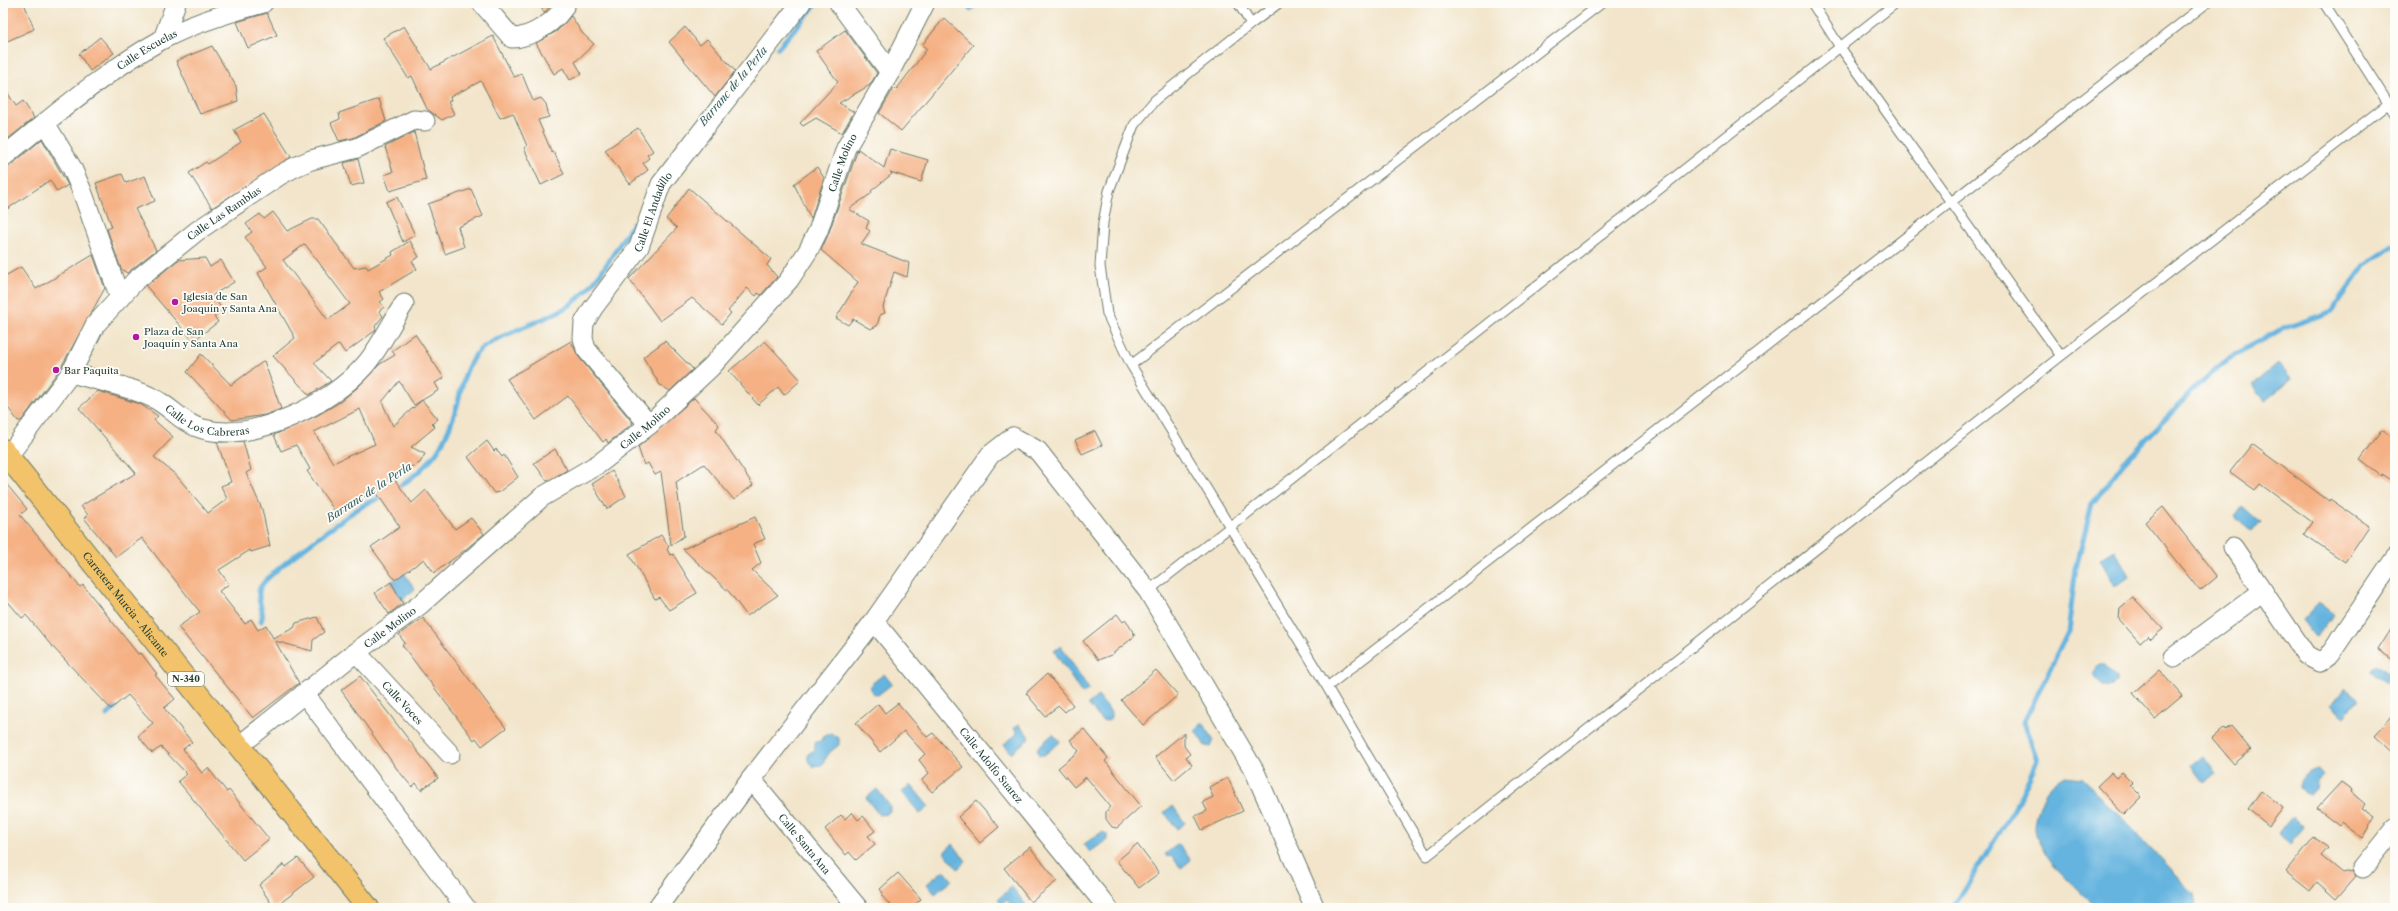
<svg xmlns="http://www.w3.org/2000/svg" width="2398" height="911" font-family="'Libre Caslon Text',serif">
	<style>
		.water { fill: #65b4df; stroke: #42788a }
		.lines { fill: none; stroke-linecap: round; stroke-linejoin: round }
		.stream { stroke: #65b4df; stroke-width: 5 }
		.building { fill: #f5b083; fill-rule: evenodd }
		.service-casing { stroke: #697869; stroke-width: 11 }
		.minor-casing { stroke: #697869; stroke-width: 21 }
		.trunk-casing { stroke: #697869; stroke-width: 24 }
		.service { stroke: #fff; stroke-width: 9 }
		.minor { stroke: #fff; stroke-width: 19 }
		.trunk { stroke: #f2c36a; stroke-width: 22 }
		.poi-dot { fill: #b5179e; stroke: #fdfcf7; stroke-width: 1.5 }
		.labels { text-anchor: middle; stroke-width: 3.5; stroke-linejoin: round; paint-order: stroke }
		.shield { fill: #fdfcf7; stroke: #62766e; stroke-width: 1 }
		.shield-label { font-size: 9px; font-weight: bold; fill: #1f3d34 }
		.street-label { font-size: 10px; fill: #1f3d34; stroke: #fdfcf7 }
		.poi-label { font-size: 10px; fill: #1f3d34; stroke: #fdfcf7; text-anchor: start }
		.water-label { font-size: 11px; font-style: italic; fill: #346167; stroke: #fdfcf7 }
	</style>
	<rect width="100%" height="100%" fill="#fdfcf7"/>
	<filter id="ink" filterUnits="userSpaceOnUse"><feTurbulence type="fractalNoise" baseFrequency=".025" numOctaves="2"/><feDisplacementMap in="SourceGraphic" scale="8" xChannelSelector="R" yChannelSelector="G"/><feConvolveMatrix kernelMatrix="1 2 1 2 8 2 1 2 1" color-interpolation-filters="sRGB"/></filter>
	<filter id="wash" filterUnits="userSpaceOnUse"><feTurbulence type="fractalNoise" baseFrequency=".012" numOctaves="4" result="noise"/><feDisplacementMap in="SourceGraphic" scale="16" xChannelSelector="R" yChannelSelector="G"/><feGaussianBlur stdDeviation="0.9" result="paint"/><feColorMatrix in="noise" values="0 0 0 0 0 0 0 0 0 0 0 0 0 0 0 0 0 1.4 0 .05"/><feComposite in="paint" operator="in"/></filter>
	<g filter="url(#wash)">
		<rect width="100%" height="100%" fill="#f2e5cb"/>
		<!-- water -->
		<path class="water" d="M963,3H980L970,12Z
			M2278,363L2291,379L2265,401L2252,385Z
			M2242,506L2260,522L2252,532L2234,517Z
			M2115,550L2129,577L2115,587L2100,559Z
			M404,573L415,589L402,600L391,582Z
			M2319,602L2334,614L2316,638L2302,620Z
			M1061,646L1089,689L1082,694L1054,651Z
			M2099,665H2104L2116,677V682L2110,688C2103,688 2095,680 2093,673Z
			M2376,665L2393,676V682L2388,684L2370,672Z
			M884,674L892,684L878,695L872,693L870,685Z
			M2345,688L2359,699L2345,716L2331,705Z
			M1098,696L1111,712V717L1108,721L1101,720L1088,704Z
			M1203,723L1214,740L1211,747L1205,746L1195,730Z
			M1019,724L1030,738L1011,753L1004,744L1017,734L1014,728Z
			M831,733L839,738V745L830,752L821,766H813L808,761V754L815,750V742L821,741L825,735Z
			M1053,734L1060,742L1044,755H1039L1037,748Z
			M2202,756L2216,773L2204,782L2191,765Z
			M2318,769L2323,775L2317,781L2316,789L2309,794L2304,792L2300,788C2300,778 2308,771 2318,769Z
			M2065,776L2083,778L2194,894L2196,908H2098C2079,891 2038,856 2035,829C2035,820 2038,810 2041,802C2045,790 2054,781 2065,776Z
			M911,785L929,807L920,814L902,792Z
			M877,789L890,806V811L887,814L879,815L866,798Z
			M1173,806L1185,823L1177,829L1164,812Z
			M2293,817L2303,827L2291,841L2292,843L2290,845L2278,834Z
			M1102,832L1107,834V840L1090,852L1084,844Z
			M953,844L966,861L958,869L944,852Z
			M1178,844L1191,860L1181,868L1171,856L1167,857L1165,854Z
			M944,870L952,880L935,894L927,884Z
			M1012,887L1026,905L1022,908H1014L1007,900L1002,904L998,899Z"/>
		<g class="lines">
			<!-- stream -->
			<path class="stream" d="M778,48L817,3
				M394,490C432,466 446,445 458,402C462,385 465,368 476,354C489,337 549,320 570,305C597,286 614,251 633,224
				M261,621C266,610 255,600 260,588C266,574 344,518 361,507C368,502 378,499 386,495
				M107,715L114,709
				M1953,908L2017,804L2037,761L2024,722L2068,632L2076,568L2092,504L2124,462L2198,385L2234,355L2280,330L2332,311L2365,265L2395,245"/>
		</g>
		<g id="blocks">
			<!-- building -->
			<path class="building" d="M3,3H24L34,29L3,43Z
				M539,3H553L544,13Z
				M267,13L277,35L248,48L237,22Z
				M571,16L582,33L594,44L575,62L582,74L570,80L563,68L554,74L536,43L557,31Z
				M944,18L973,45L901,131L879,113L894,88L896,90L927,49L922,45Z
				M404,26L431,69L493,36L514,77L522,74L533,101L541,98L546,104L549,117L538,120L552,153L554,152L564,174L541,185L524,148L527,146L513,113L500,118L481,81L450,97L451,100L448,102L454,114L442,120L427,109L412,76L408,78L383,38Z
				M685,27L700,45L707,39L735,71L715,97L669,42Z
				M845,30L877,73L870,85L839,103L854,112L842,133L816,118L803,126L800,123L838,82L816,51Z
				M100,37L114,53L90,71L79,54Z
				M212,46L236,86L238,101L200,114L176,61Z
				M3,86L16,106L23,101L34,118L3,143Z
				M379,99L386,121L353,138L339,141L331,123L340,119L339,113Z
				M264,114L291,157L212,208L189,173L206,162L208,164L241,142L234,130Z
				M638,128L653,151L647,155L649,158L643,163L648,170L630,184L605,150Z
				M414,132L426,180L390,191L384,175L393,172L385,147Z
				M42,139L68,185L57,192L50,180L3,212V168L10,166Z
				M858,149L884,168L890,149L928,160L921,182L890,172L892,174L871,191L872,193L849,209L869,221L866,228L870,231L861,244L909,263L907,277L894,272L883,307L885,313L880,315L877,326L870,329L853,319L848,325L836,318L858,282L821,250L828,235Z
				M358,159L364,183L351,186L344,163Z
				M817,167L824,178L811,219L794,184Z
				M122,174L126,183L145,176L155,201L135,209L156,250L127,273L121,269L107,229L112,227L96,183Z
				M689,188L771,259L767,265L777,277L761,295L758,293L756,296L747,288L728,311L731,313L722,324L692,298L660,321L629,279L677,228L666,219Z
				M471,189L483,216L458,227L464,247L445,254L428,204Z
				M397,197L415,235L403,242L386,202Z
				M273,212L287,231L312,219H318L354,268L366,266L368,269L393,255L392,252L410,241L419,257L412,261L417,269L379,292L384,299L380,302L384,307L379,311L383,316L375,326L376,330L345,353L339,344L314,363L331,381L309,395L273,356L295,338L258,273L267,267L245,237L252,232L246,224L260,214L264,219ZM305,244L350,304L328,320L283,260Z
				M93,255L105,288L60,369L21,421H18L3,401V277L21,267L36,289Z
				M205,258L210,267L221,260L234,282L213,295L223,311L214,316L218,322L193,341L146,286L178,260Z
				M415,334L444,378L435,383L439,390L414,405L399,381L382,402L393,426L422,400L438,419L432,424L435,427L411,447L425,454L420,463L392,476L412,503L426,490L455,529L471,518L484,534L460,554L434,573L424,559L395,580L371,547L400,527L376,492L363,497L337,514L307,471L310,469L296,445L281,451L274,435L318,415L340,402L358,387L380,364L395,355L392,351ZM360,409L375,444L333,463L314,432Z
				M571,341L578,356L633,423L608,443L606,439L603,442L568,396L536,420L507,379Z
				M665,341L693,369L670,391L660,385L643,357Z
				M765,341L801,380L784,395L778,387L758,405L729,371Z
				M201,354L231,385L264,361L281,409L265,415L232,420L187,372Z
				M98,391L140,404L158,416L154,420L173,437L154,457L176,475L208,513L227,499L221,486L231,482L217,442L243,441L251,470L246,473L262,509L270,546L251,552L250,550L219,570L229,584L219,591L245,624L251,619L258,630L266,625L273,638L294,628L296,623L317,617L324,632L313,640L312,651L275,641L299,683L253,718L178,627L200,612L142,538L116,557L84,518L88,515L81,506L136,473L79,408Z
				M694,398L719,425L716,430L753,485L734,500L704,464L676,482L684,536L671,545L661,472L655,475L648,463L644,465L638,447Z
				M2382,430L2395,439V482L2382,474L2381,476L2360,460Z
				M1095,431L1102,445L1082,454L1075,440Z
				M487,441L494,451L496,449L502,457L504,455L518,477L499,492L494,493L468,457Z
				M2252,444L2329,501L2330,499L2369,526L2345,562L2304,534L2312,522L2260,484L2255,490L2230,472Z
				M555,449L567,470L547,481L534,463Z
				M612,471L626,496L607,509L592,484Z
				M3,480L27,509L20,515L80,587L83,585L138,654L141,653L157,674L155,675L175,699L164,708L192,742L183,749L202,773L208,768L227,792L229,790L269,839L243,860L178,781L187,774L161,747L152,753L138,736L153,723L128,695L111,709L50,644L26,615L22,618L3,596Z
				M2163,507L2217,577L2200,591L2145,522Z
				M755,517L765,539L753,544L761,563L752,570L778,595L747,616L730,593L683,549Z
				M661,535L669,547L667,549L670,555L673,554L697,593L669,610L659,597L655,599L629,554Z
				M391,582L403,603L389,614L375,593Z
				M2133,597L2163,629L2151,639L2148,636L2140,643L2119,619L2120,608Z
				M1117,614L1123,622L1126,620L1135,636L1111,655L1098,660L1083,641Z
				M423,618L506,728L482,746L476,738L474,740L402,645L405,643L399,635L401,633Z
				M2395,623V661L2378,650Z
				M1156,670L1178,695L1143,725L1121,700Z
				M2159,670L2182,696L2155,719L2133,693Z
				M1047,674L1073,705L1065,712L1059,706L1057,707L1045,716L1026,693Z
				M360,676L438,778L421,790L416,783L412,787L397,769L341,690Z
				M898,703L927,737L933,733L963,767L932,792L922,780L929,773L919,760L925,754L904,731L880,752L856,723L878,704L885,713Z
				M2395,713V755L2374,736Z
				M2231,726L2251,750L2234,764L2212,738L2224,728L2225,730Z
				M1084,729L1108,758L1105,761L1141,806L1117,828L1112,827L1106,819V812L1110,806L1086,777L1074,787L1058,768L1079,751L1070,740Z
				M1184,733V746L1190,754L1186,757L1192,765L1174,780L1155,757Z
				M2122,772L2133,783L2130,785L2142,797L2124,815L2097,786L2111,773L2116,778Z
				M1228,778L1243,811L1202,830L1195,816L1207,811L1203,802L1213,797L1209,787Z
				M2341,782L2352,790L2351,792L2365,804L2362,808L2375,817L2362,838L2341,822L2339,825L2317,808Z
				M2261,791L2283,808L2269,826L2248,809Z
				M976,801L999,827L980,843L958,817Z
				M852,812L858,820L863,816L875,831L868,836L875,844L856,860L849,852L846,855L825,829L841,815L845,819Z
				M2314,837L2328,848L2321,856L2342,873L2353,871L2356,876L2336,899L2317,882L2310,891L2286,872Z
				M1137,844L1159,873L1139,888L1117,861Z
				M1030,847L1057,881L1031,902L1004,868Z
				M298,858L314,877L274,908L259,885L284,864L286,867Z
				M898,873L921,899L911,908H893L881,895L883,893L880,889Z"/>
		</g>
	</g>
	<g filter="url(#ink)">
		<use href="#blocks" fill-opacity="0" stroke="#697869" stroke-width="1"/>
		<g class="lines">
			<!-- service casing -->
			<g class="service-casing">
				<path id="service" d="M1812,3L1840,47L2061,356
					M1896,3L1230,527L1327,687L2207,3
					M2324,3L2395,114
					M1251,24L1279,3
					M1131,365L1602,3
					M1148,591L1230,527L1131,365L1107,314L1100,266L1103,223L1109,191L1134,125L1155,100L1251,24L1238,3
					M1327,687L1427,856L2061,356L2388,104"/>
			</g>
			<!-- minor casing -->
			<g class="minor-casing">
				<g id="minor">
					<path d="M482,3L512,38C531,38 558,21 566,3"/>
					<path d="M839,3L890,72"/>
					<path d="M163,39L176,3"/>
					<path d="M45,123L72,168L82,191L120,298"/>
					<path id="s1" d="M3,157C54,116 105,71 163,39C193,23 230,12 263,3"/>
					<path id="s2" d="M71,373L95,325L135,281L197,231L280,175L295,167L311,160L357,148L414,120L425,121"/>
					<path id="s3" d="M649,425L586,349L583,338L584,323L593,308L639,247L661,184L801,3"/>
					<path id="s4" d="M8,456L71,373C95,380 133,387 155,399C172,408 183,424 203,429C255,443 332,403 365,365C380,348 391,323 404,304"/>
					<path d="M2233,547L2306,655L2319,662L2331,653L2395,558"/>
					<path id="s5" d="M874,621L1108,908"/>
					<path id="s6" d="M356,652L450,754"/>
					<path d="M2174,657L2263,591"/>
					<path d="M304,693L466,908"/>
					<path id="s7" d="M239,746L356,652L421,604L542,497L600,463L649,425L711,367L789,280L808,251L818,231L846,148L890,72L925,3"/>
					<path id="s8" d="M751,779L858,908"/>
					<path d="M2363,868L2395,828"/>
					<path d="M657,908L751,779L874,621L990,455L1013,437L1038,451L1148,591L1255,772L1315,908"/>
				</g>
			</g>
			<!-- trunk casing -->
			<g class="trunk-casing">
				<g id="trunk">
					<path id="s9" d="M3,450L368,908"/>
				</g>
			</g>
			<!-- service -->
			<use href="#service" class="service"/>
			<!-- minor -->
			<use href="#minor" class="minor"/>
			<!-- trunk -->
			<use href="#trunk" class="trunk"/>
		</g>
	</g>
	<!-- markers -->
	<g class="poi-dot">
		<circle cx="175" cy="302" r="4"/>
		<circle cx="136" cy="337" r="4"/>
		<circle cx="56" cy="370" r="4"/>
	</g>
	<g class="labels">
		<!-- shield labels -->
		<rect class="shield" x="168" y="672" width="36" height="14" rx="3"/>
		<g class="shield-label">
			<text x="186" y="682">N-340</text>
		</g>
		<!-- street labels -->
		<g class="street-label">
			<text dy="4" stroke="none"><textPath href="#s1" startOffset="180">Calle Escuelas</textPath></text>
			<text dy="4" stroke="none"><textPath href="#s7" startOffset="853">Calle Molino</textPath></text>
			<text dy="4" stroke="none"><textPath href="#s3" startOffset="257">Calle El Andadillo</textPath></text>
			<text dy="4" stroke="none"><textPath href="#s2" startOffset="225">Calle Las Ramblas</textPath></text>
			<text dy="4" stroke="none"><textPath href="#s4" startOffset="251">Calle Los Cabreras</textPath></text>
			<text dy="4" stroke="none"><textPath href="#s7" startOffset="517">Calle Molino</textPath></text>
			<text dy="4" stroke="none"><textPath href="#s9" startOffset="197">Carretera Murcia - Alicante</textPath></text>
			<text dy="4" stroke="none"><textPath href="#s7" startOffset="192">Calle Molino</textPath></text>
			<text dy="4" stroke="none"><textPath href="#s6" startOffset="69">Calle Voces</textPath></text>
			<text dy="4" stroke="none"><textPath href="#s5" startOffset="186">Calle Adolfo Suarez</textPath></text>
			<text dy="4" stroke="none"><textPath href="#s8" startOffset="84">Calle Santa Ana</textPath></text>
		</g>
		<!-- poi labels -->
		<g class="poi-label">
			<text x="183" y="300">Iglesia de San<tspan x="183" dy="12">Joaquín y Santa Ana</tspan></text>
			<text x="144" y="335">Plaza de San<tspan x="144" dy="12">Joaquín y Santa Ana</tspan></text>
			<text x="64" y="374">Bar Paquita</text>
		</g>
		<!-- water labels -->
		<g class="water-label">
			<text transform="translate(733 86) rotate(-50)" y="4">Barranc de la Perla</text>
			<text transform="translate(369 492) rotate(-33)" y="4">Barranc de la Perla</text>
		</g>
	</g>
	<!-- margin -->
	<rect width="2398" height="911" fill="none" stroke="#fdfcf7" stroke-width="16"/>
</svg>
